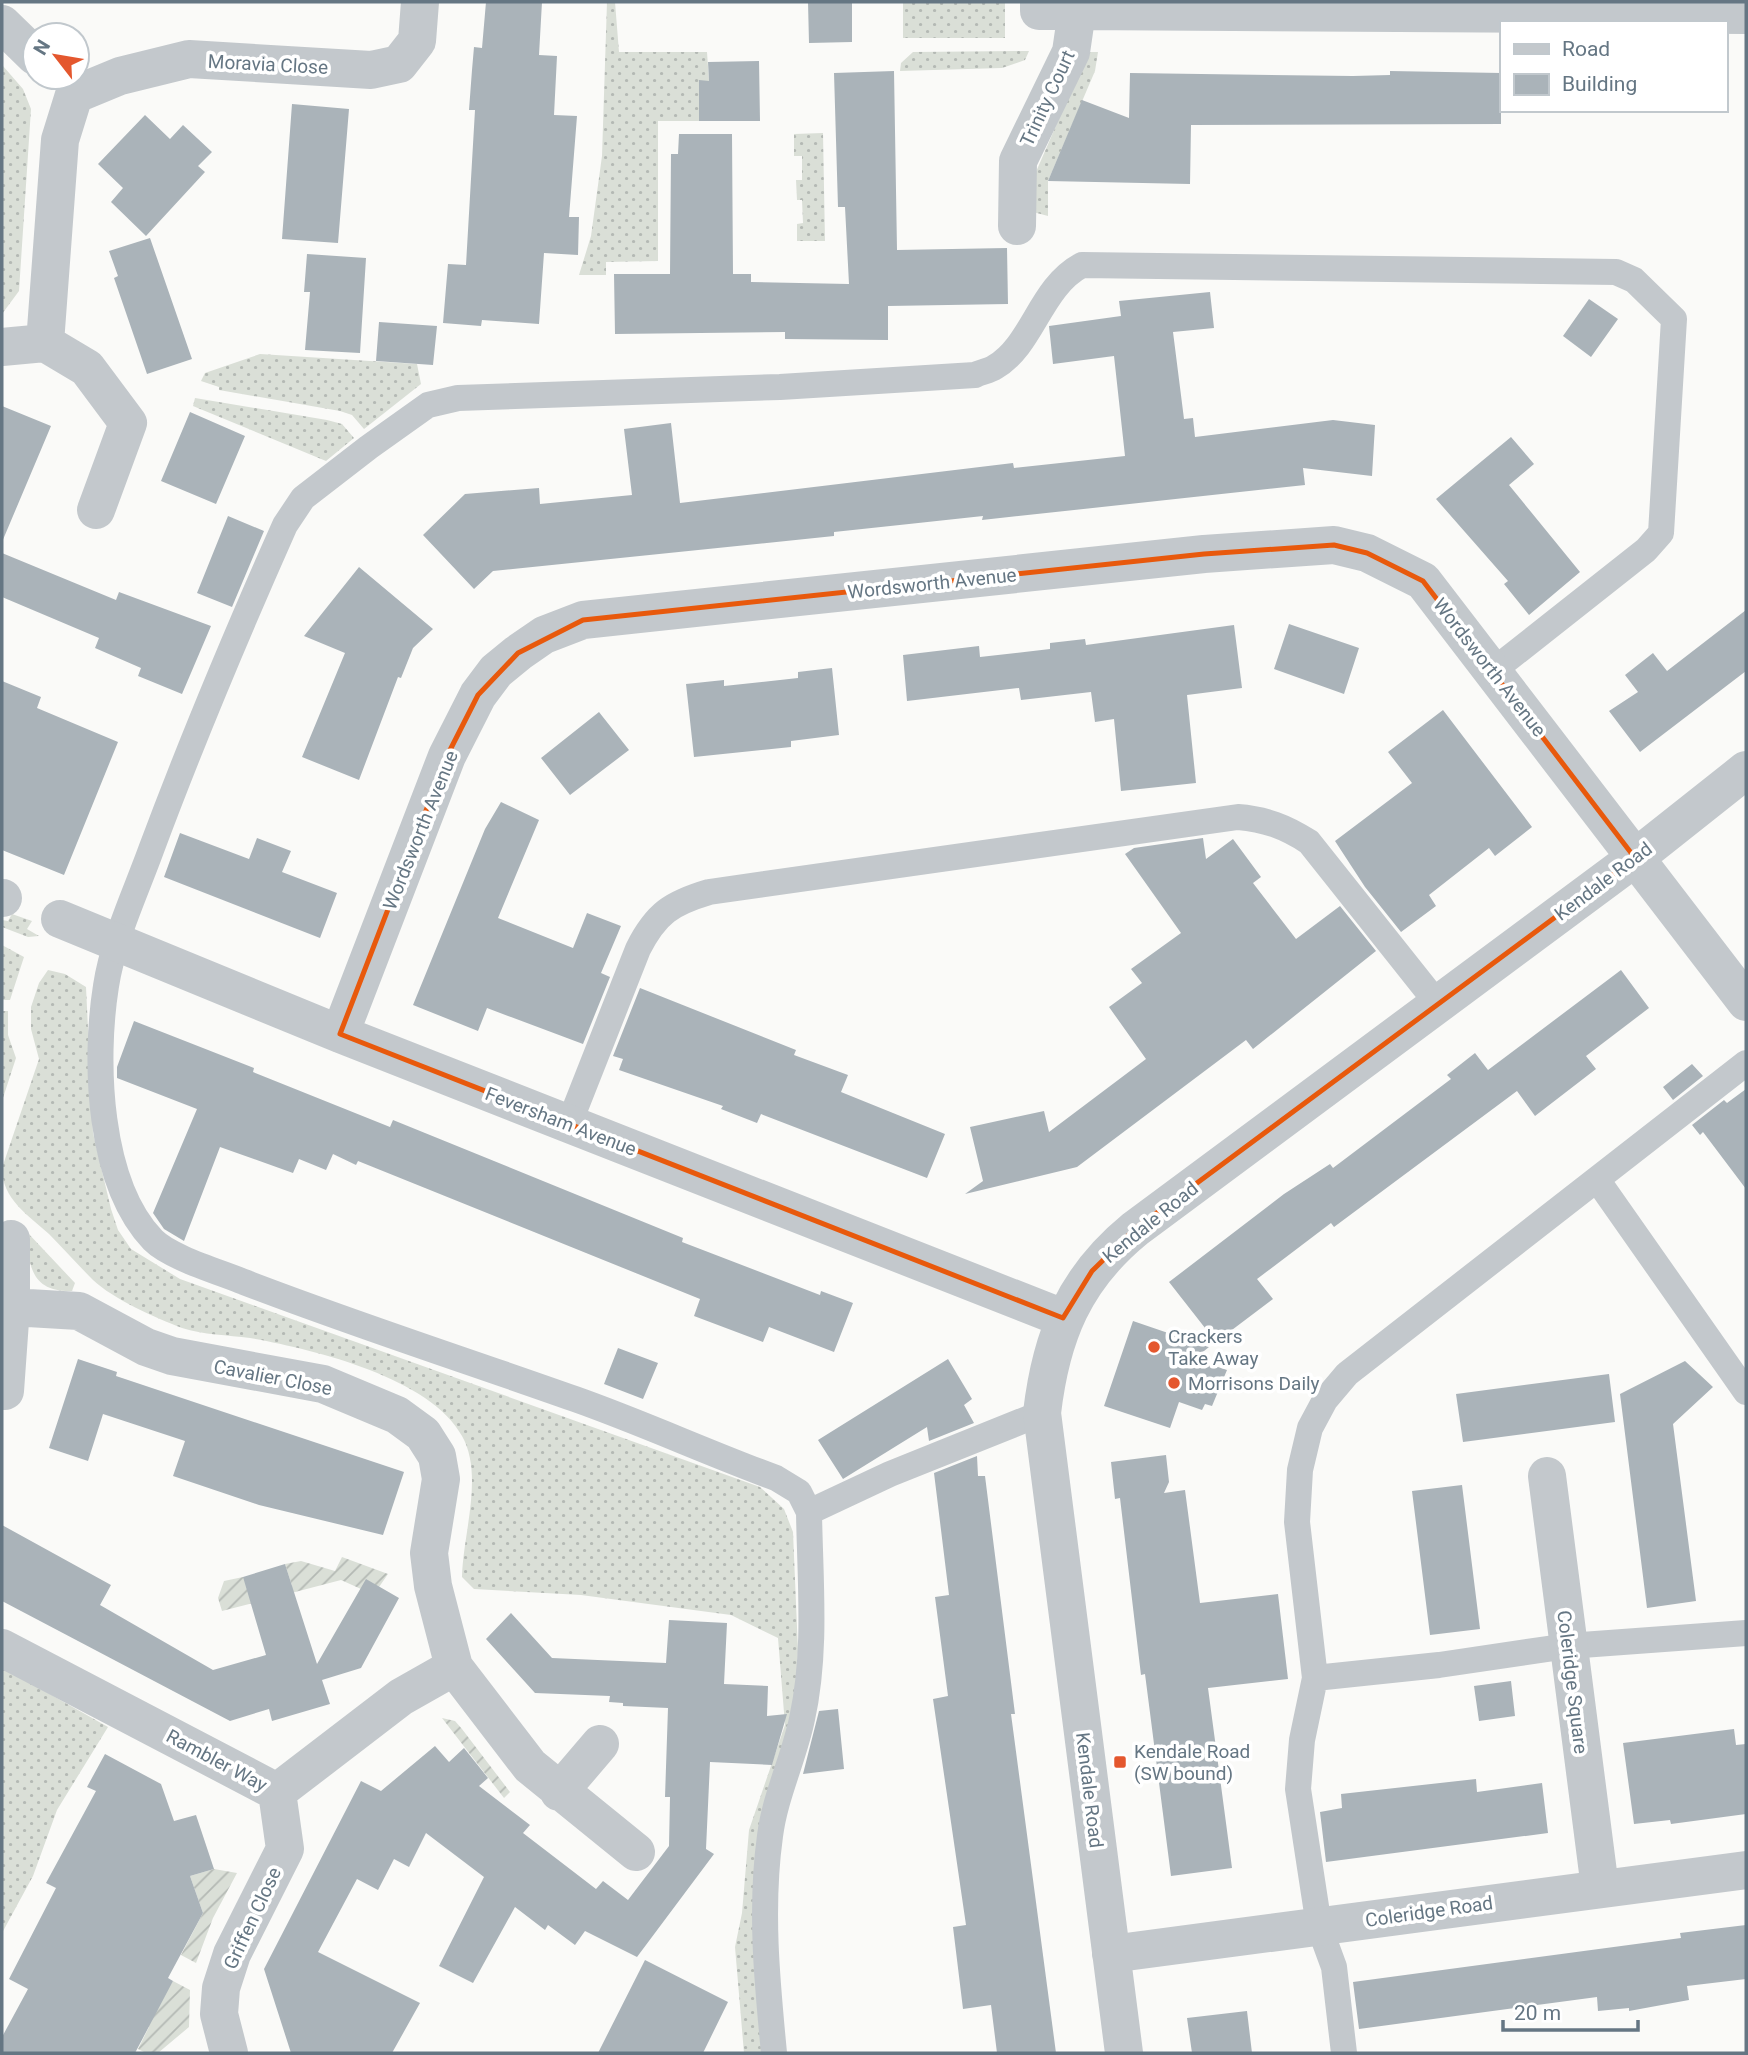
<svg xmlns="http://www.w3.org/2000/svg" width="1748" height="2055" font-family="Roboto,sans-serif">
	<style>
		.grass { fill: url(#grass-dots) }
		.garden { fill: url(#garden-furrows) }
		.building { fill: #aab3b9 }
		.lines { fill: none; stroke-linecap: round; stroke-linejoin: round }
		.lane { stroke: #c3c8cc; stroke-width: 26 }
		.street { stroke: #c3c8cc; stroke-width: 38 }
		.marked { fill: none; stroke: #e8590c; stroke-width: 5; stroke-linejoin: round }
		.poi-dot { fill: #e4572e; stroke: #fff; stroke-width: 2.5 }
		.labels { text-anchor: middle; stroke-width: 7; stroke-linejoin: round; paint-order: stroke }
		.street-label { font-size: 19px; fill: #657683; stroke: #fff }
		.poi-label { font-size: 19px; fill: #657683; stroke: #fff; text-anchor: start }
	</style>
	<defs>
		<pattern id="grass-dots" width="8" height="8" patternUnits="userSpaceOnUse" patternTransform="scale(1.75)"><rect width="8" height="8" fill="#dadfd7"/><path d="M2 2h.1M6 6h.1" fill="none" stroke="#b4b9b4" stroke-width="1.8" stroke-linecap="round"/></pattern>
		<pattern id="garden-furrows" width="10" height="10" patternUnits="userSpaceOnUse" patternTransform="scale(1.75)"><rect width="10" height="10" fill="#dadfd7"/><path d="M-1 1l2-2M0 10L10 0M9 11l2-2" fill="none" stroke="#b4b9b4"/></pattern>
	</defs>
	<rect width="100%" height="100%" fill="#fafaf8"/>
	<!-- grass -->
	<path class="grass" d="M607,2H615L619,52H707L709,81H699V101L708,121H658V261L606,262V275H579L591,236L602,156Z
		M903,2H1005V38H903Z
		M1029,51L1025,60L1002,68L900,71L901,63L913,52Z
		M1088,52H1098L1095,71L1048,181V216L1033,212L1032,181Z
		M3,66L23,89L31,109L19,291L2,314Z
		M823,133L825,241H797V224L803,223L802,200H797L796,180H802V156H794V134Z
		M260,354L417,364L421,384L364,429L352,415L340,411L219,390V387L201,381L205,373Z
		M195,398L327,420L342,424L354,438L326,461L193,406Z
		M12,914L32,921L27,929L39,936L28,937L2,927V920L8,921Z
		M2,945L24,957L10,1000H2Z
		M48,970L65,974L86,987L93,1133L111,1209L118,1230L131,1249L180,1279L760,1487L784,1509L793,1532L798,1651L794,1723L775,1778L762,2053H744L735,1947L742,1913L749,1830L785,1725L778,1638L731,1615L581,1595L474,1589L462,1577C463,1533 484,1475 462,1436C430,1377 312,1349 250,1338C228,1335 203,1335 182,1328C156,1318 113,1299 93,1280C78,1265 64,1249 49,1234C28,1215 2,1199 2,1168L39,1059L31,1029V1007L39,983Z
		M2,1011H8V1035L16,1058L2,1101Z
		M26,1231L75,1283L72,1291C30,1292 29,1265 26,1231Z
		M2,1667L108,1727L57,1810L33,1876L2,1933Z"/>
	<!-- garden -->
	<path class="garden" d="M342,1557L388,1574L379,1587L361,1589L341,1580L222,1611L218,1598L224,1581L243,1577L292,1586L285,1564L301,1561L335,1571Z
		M442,1718L455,1721L462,1729L510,1792L504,1798Z
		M214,1869L237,1873L213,1918L196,1963L181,1955L203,1913L190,1876Z
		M173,1981L190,1990L189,2027L158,2053H146L138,2049L149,2027L144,2023Z"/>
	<!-- building -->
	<path class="building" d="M486,2H542L539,55L557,56L554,115L577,116L569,217H579L578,255L544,253L539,324L482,320L481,326L443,323L448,264L466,265L475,110H469L472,70L474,47L482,48Z
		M808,2H852V42L809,43Z
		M759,61L760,121H699V80L709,81L708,62Z
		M894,71L897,250L1007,248L1008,304L888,306V340L785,339V332L615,334L614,274H670L671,154H678L679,134H732L733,274H751V282L849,284L845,207H838L834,73Z
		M1390,71L1501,73V124L1191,125L1190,184L1048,181L1082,100L1129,118L1130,73L1353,76L1390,75Z
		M292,104L349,109L338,243L282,239Z
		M145,115L170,139L183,125L212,152L198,166L205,172L146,236L111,202L123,188L98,164Z
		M150,238L192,359L147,374L114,278L118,276L109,251Z
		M307,254L366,258L360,353L305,350L310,292H304Z
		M1210,292L1214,328L1173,332L1184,419L1193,418L1195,437L1333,420L1375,425L1372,476L1303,468L1305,485L982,520L983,516L909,524L834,532V536L493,571L474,589L423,535L465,494L539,488L540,504L632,495L624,429L671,423L680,503L1013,463L1014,468L1125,456L1114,356L1053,364L1049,326L1121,316L1119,301Z
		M1589,299L1618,319L1591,357L1563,336Z
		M379,322L437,326L433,365L376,361Z
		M2,406L51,426L2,542Z
		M190,412L245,436L216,504L161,481Z
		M1511,437L1534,464L1509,485L1580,572L1529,615L1504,584L1508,581L1436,499Z
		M228,516L264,531L232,607L197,593Z
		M2,553L116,600L119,592L211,626L182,694L138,676L141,668L95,648L99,638L2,597Z
		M359,567L433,629L413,648L401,678L398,677L359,780L302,757L345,653L304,636Z
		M1746,610V671L1640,752L1609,711L1638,692L1625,675L1653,653L1667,671Z
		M1289,624L1359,648L1344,694L1274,669Z
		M1234,625L1242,688L1187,695L1196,783L1121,791L1114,719L1095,722L1091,692L1021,700L1019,688L907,701L903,655L979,646L980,657L1050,649V643L1085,639L1086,645Z
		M832,668L839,735L791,741V747L694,757L686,684L724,680V686L798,678V672Z
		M2,681L41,697L37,708L118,742L64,875L2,850Z
		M1443,710L1532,827L1495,856L1489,848L1429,895L1436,906L1401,932L1365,887L1335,841L1412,783L1388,752Z
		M599,712L629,750L570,795L541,758Z
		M501,802L539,820L498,918L573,948L587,913L621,926L601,973L610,977L583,1044L487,1008L478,1031L413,1005L485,829Z
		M180,833L249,859L257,838L291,851L282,872L337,893L320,938L164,877Z
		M1203,838L1206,859L1233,839L1261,877L1253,883L1296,939L1340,906L1376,951L1253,1049L1246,1040L1077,1167L965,1194L983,1181L970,1127L1044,1111L1049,1132L1146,1059L1109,1007L1142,983L1131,969L1181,933L1125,854L1134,848Z
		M1621,970L1649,1008L1586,1056L1596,1069L1535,1116L1517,1091L1334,1227L1331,1223L1257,1279L1273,1299L1216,1342L1169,1282L1284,1194L1330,1164L1333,1168L1451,1079L1447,1075L1475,1053L1488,1070Z
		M640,988L796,1050L794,1055L848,1075L841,1092L945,1134L927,1178L761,1114L757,1123L721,1109L723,1106L619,1070L623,1059L613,1056Z
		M134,1021L254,1068L253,1072L390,1127L393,1120L425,1133L683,1238L682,1242L820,1295L821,1291L853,1303L834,1352L769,1327L763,1342L694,1316L700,1299L358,1161L356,1165L333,1154L326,1170L299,1159L293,1173L220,1147L184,1241L164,1229L153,1213L197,1109L117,1078V1067Z
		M1692,1064L1703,1076L1673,1100L1663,1087Z
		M1746,1089V1189L1703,1132L1700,1135L1692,1125L1724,1100L1727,1103Z
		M1133,1321L1209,1347L1194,1359L1227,1370L1212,1406L1205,1404L1202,1410L1179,1402L1170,1428L1104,1406Z
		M618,1348L658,1363L643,1399L604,1384Z
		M78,1359L117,1372L116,1376L404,1472L383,1535L259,1505L173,1476L185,1441L103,1414L88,1461L49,1448Z
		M948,1359L972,1399L964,1405L974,1423L929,1441L927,1427L843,1479L818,1440Z
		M1685,1361L1713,1387L1673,1424L1696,1601L1647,1608L1620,1394Z
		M1609,1374L1615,1422L1463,1442L1456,1394Z
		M1166,1455L1169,1482L1164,1493L1185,1490L1200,1603L1278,1594L1288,1679L1208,1688L1232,1868L1171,1876L1145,1674L1141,1675L1120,1498L1115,1499L1111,1462Z
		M977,1456L978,1476H985L1015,1714H1011L1056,2053H997L991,2005L963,2009L953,1927L966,1925L933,1699L948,1696L935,1597L949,1595L934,1473Z
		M1462,1485L1480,1629L1430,1635L1412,1491Z
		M2,1525L111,1585L100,1605L213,1670L266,1655L243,1577L285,1564L317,1664L366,1579L399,1598L361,1668L322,1680L330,1704L272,1721L269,1709L230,1721L2,1601Z
		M511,1613L552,1658L666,1663L669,1620L727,1623L724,1684L768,1686L767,1716L787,1714L772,1765L710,1762L706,1849L714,1854L637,1957L585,1931L575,1945L548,1925L545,1930L515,1907L473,1983L439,1966L484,1877L426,1833L409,1867L394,1859L378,1890L357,1879L318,1952L420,2003L392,2053H291L264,1969L361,1781L381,1791L435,1746L449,1762L464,1748L488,1778L479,1786L530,1825L523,1833L596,1889L603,1881L628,1900L669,1846L670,1797H665L668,1708L623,1706V1703L609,1702L610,1696L535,1693L486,1639Z
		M1511,1681L1515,1716L1479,1721L1474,1686Z
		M838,1709L844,1769L803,1774L819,1711Z
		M1734,1729L1736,1745L1746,1744V1814L1671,1824L1670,1820L1634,1824L1623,1743Z
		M105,1754L161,1784L174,1821L196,1815L214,1869L190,1876L203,1913L168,1978L173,1981L135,2053H2V2037L28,1989L9,1979L56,1888L46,1883L96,1791L87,1787Z
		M1476,1779L1477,1792L1542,1783L1548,1833L1326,1862L1320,1812L1342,1808L1341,1794Z
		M1746,1925V1979L1687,1986L1689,2000L1629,2011V2008L1598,2011L1597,1997L1359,2029L1353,1982L1681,1938L1680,1933Z
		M645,1960L728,2002L703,2053H598Z
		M1247,2011L1252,2053H1192L1187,2018Z"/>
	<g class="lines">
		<!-- lane -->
		<path class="lane" d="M569,1124L638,949C656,913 672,903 709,892L1238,817C1265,819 1286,827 1309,842L1437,1003
			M1598,1181L1746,1392
			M809,1512L890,1474L1042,1413
			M1315,1678L1439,1665L1568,1646L1746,1633
			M774,2053C767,1981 760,1908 770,1836C775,1796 794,1758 802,1719C817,1651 810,1580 809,1512L799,1492L776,1478C708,1453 643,1423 575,1399C465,1360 353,1324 244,1282C220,1272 171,1258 153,1240C98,1183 94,1061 106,986C113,940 135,894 151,850C192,740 237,633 285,525L303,498L369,447L428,405L458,398L780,387L975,375C981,372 989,371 995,367C1033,345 1040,287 1082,265L1616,272L1634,280L1674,319L1661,533L1646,550L1494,670
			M1344,2053L1334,1967L1319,1926L1298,1789L1302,1740L1315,1678L1297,1522L1300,1470L1310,1428L1325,1400L1347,1374L1746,1063"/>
		<!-- street -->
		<path class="street" d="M1039,2V11H1077L1746,15
			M2,24L35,56
			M74,95L120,76L189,59L371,70L399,64L417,41L420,2
			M1017,226L1018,161L1071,52L1077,11
			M45,343L87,368L128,423L96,510
			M2,347L45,343L60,140L74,95
			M2,898H3
			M60,919L340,1034L1063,1318
			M340,1034L447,756L478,695L496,671L518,653L544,635L583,620L1204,554L1334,545L1367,553L1423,581L1746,1002
			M11,1239V1307
			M5,1391L11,1307L79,1311L146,1347L172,1356L323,1384L397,1415L423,1434L437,1456L441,1479L429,1553L433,1586L454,1667L530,1766L636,1852
			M1547,1476L1600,1888
			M2,1648L277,1792
			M277,1792L401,1697L454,1667
			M559,1792L600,1744
			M1111,1954L1746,1870
			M229,2053L219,2014L221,1988L232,1954L285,1849L277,1792
			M1124,2053L1042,1413C1051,1336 1074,1279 1135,1229L1635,858L1746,770"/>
	</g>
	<!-- marked area -->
	<path class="marked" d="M1334,545L1367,553L1423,581L1635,858L1135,1229L1092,1271L1063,1318L340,1034L447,756L478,695L518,653L583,620L1204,554Z"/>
	<!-- markers -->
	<g class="poi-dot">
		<circle cx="1154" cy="1347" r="7"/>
		<circle cx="1174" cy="1383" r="7"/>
		<rect x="1113" y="1755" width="14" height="14" rx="3.5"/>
	</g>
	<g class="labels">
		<!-- street labels -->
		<g class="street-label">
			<text transform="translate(268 64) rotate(3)" y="7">Moravia Close</text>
			<text transform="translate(1047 98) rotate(-65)" y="7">Trinity Court</text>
			<text transform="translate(932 583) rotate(-6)" y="7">Wordsworth Avenue</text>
			<text transform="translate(1490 667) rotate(52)" y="7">Wordsworth Avenue</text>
			<text transform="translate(420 830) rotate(-68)" y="7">Wordsworth Avenue</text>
			<text transform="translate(1603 881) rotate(-37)" y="7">Kendale Road</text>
			<text transform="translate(561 1121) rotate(21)" y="7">Feversham Avenue</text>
			<text transform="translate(1150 1222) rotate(-39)" y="7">Kendale Road</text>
			<text transform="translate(273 1377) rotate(11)" y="7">Cavalier Close</text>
			<text transform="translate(1573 1682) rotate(83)" y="7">Coleridge Square</text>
			<text transform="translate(217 1760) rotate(28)" y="7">Rambler Way</text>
			<text transform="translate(1090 1790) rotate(83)" y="7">Kendale Road</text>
			<text transform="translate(1429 1911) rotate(-8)" y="7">Coleridge Road</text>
			<text transform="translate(252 1918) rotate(-65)" y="7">Griffen Close</text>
		</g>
		<!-- poi labels -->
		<g class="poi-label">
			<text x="1168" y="1343">Crackers<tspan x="1168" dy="22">Take Away</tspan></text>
			<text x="1188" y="1390">Morrisons Daily</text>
			<text x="1134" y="1758">Kendale Road<tspan x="1134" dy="22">(SW bound)</tspan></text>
		</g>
	</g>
	<!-- border -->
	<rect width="1748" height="2055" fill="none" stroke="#657683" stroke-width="7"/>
	<!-- legend -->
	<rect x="1500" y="21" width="228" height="91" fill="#ffffff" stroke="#c1c8cd" stroke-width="2"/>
	<rect x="1514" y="44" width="35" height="10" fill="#c3c8cc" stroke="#c1c8cd" stroke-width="2"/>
	<text x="1562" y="56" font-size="21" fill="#657683">Road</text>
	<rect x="1514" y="74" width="35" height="21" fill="#aab3b9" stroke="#c1c8cd" stroke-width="2"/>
	<text x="1562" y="91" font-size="21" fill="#657683">Building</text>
	<!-- north arrow -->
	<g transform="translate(56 56) rotate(301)"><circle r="33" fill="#ffffff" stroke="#c1c8cd" stroke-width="2"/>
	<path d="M0-5L12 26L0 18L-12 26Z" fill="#e4572e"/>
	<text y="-10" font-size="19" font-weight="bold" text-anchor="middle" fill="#657683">N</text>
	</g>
	<!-- scale -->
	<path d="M1503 2020v10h135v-10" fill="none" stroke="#657683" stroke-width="3.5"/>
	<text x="1514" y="2020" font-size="21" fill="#657683" stroke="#ffffff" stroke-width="5" paint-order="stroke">20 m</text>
</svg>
